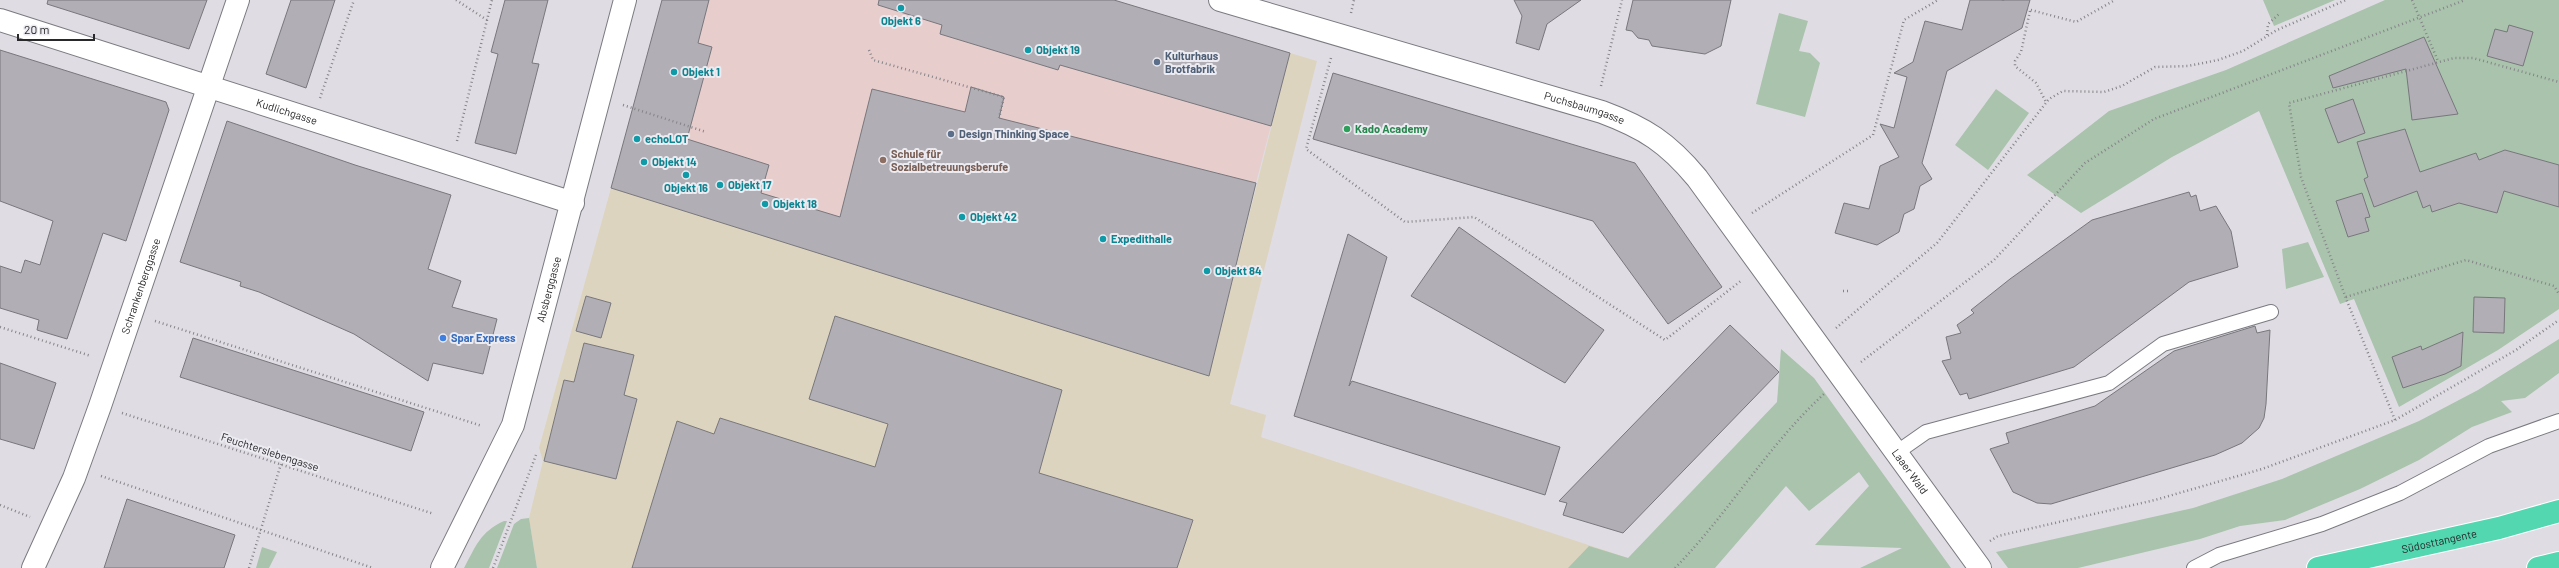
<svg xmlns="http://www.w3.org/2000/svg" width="2559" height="568" font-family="Barlow,sans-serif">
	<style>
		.commercial { fill: #e8cdcd }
		.industrial { fill: #ddd4bf }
		.green { fill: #aac3ad }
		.building { fill: #b1afb5; stroke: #78777c }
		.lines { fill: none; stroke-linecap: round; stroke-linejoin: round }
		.lane-casing { stroke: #7b7a80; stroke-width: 16 }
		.street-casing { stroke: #7b7a80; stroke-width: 24 }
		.secondary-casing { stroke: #7b7a80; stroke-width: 24 }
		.highway-casing { stroke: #fff; stroke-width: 24 }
		.path { stroke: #858488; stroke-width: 2.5; stroke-dasharray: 1 3; stroke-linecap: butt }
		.lane { stroke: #fff; stroke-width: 14 }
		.street { stroke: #fff; stroke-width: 22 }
		.secondary { stroke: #fff; stroke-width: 22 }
		.highway { stroke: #52d7b0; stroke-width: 22 }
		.culture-dot { fill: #0f9aa8; stroke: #ecebf1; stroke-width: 1.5 }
		.service-dot { fill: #5c6f8a; stroke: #ecebf1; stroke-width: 1.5 }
		.leisure-dot { fill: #2e9e5b; stroke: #ecebf1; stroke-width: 1.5 }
		.education-dot { fill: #8d6e63; stroke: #ecebf1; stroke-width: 1.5 }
		.shop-dot { fill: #3f7fe0; stroke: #ecebf1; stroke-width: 1.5 }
		.labels { text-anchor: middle; stroke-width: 4; stroke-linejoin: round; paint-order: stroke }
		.culture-label { font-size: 11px; font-weight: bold; fill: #0d838f; stroke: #ecebf1; text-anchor: start }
		.service-label { font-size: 11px; font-weight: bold; fill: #4e5e75; stroke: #ecebf1; text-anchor: start }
		.street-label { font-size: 11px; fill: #29292b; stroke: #ecebf1 }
		.leisure-label { font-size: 11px; font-weight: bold; fill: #27864d; stroke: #ecebf1; text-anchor: start }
		.education-label { font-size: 11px; font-weight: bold; fill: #785e54; stroke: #ecebf1; text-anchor: start }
		.shop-label { font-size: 11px; font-weight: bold; fill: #366cbe; stroke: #ecebf1; text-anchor: start }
	</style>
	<rect width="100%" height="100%" fill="#dfdde3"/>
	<!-- commercial -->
	<path class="commercial" d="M662,0H1114L1290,53L1256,183L1209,376L611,188Z"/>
	<!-- industrial -->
	<path class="industrial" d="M1290,53L1317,61L1230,404L1266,415L1261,437L1628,558L1637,568H537L529,518L543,461L539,448L611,188L1209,375Z"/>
	<!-- green -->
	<path class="green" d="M2263,0H2335L2274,26Z
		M2385,0H2559V309L2498,350L2399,407L2354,299L2340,304L2259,111L2172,157L2081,213L2027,175L2109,111L2226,70Z
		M1779,13L1808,21L1799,51L1810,53L1820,63L1805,117L1756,104Z
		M1996,89L2029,113L1988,170L1955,145Z
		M2308,242L2324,277L2286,289L2282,249Z
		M2559,339V373L2525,398L2501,401L2512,412L2472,427L2419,460L2360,489L2285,520L2240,526L2200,539L2078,568H2008L1996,552L2193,508L2282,479L2419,421L2478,390Z
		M1781,349L1814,378L1951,568H1860L1902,548L1815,545L1869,486L1859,472L1809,511L1786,486L1715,568H1568L1589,546L1628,558L1777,402Z
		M529,518L537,568H497L514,524L521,519Z
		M504,521H507L489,568H464C476,546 480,532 504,521Z
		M262,547L277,552L269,568H256Z"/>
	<!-- building -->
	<path class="building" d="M48,0H207L189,49L47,4Z
		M291,0H335L306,88L266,74Z
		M505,0H548L532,63L539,64L516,154L475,143L498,54L491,52Z
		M662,0H709L698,43L712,47L687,139L769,165L761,193L840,217L872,89L965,112L971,87L1004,97L999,118L1256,183L1209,376L611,188Z
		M879,0H1114L1290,53L1271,126L1060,65L1058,70L940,34L942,25L878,5Z
		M1514,0H1581L1547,24L1539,50L1516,43L1522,16Z
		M1633,0H1731L1721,46L1705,54L1652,46L1649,40L1638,38L1632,31L1626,30Z
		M1970,0H2030L2022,28L1947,71L1922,163L1932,179L1920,186L1914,209L1904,214L1899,232L1877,245L1835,233L1844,203L1869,209L1880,166L1899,157L1880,124L1894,128L1907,77L1894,73L1913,62L1925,21L1962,30Z
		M2509,25L2533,32L2523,66L2487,56L2495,29L2507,32Z
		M2424,37L2458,114L2412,120L2406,69L2333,88L2329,76Z
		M0,50L166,102L169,110L126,241L103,233L67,339L37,330L39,320L0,308V266L21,273L25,260L40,265L53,221L0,201Z
		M1333,73L1635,163L1722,287L1668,324L1593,221L1313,139Z
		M2353,99L2365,133L2338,143L2325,109Z
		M227,121L355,165L451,195L428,269L461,281L452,307L497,319L483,374L433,363L428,381L354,334L259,292L240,286L241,282L180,262Z
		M2405,129L2420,172L2476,153L2479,160L2505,150L2559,165V207L2504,191L2497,213L2459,203L2432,212L2430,205L2423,208L2417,191L2374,207L2364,179L2368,177L2357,142Z
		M2189,192L2191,197L2196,195L2200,211L2216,206L2231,231L2238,267L2189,282L2074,367L1969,399L1967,393L1960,395L1942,361L1951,359L1946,337L1961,333L1957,325L1974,313L1971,310L2010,279L2092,220Z
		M2362,193L2370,217L2365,218L2369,231L2348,237L2336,201Z
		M1459,227L1604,330L1565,383L1411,296Z
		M1348,234L1387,257L1349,386L1352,381L1560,447L1545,495L1294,416Z
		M586,296L611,303L601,338L576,331Z
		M2474,297L2505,298L2504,333L2473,332Z
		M835,316L1062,390L1039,473L1193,520L1177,568H632L677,421L714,434L720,418L875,467L888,424L809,399Z
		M1730,325L1779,372L1623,533L1563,515L1567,503L1559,501Z
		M2255,326L2257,333L2270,330L2266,404L2264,418L2259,428L2242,443L2215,455L2051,504L2037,503L2013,492L1990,449L2009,443L2006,433L2095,406L2174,351Z
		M2463,332L2461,366L2445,374L2403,388L2392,357L2421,346L2422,350Z
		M193,338L424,412L411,451L180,377Z
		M584,343L634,355L624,395L637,399L616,479L544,461L564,380L574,382Z
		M0,363L56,383L34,449L0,439Z
		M127,499L235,535L224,568H104Z"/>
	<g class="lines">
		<!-- lane casing -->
		<g class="lane-casing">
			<path id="lane" d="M1896,453L1926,432L2109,383L2163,344L2271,312
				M2194,568L2219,555L2322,524L2400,493L2489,446L2559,421"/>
		</g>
		<!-- street casing -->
		<g class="street-casing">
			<g id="street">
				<path id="s1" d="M1220,0L1602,112C1645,128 1668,143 1697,178L1980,568"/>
				<path id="s2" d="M0,20L573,203"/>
				<path id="s3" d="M33,568L74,478L100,406L238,0"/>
			</g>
		</g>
		<!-- secondary casing -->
		<g class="secondary-casing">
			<g id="secondary">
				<path id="s4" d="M442,568L513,425L625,0"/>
			</g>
		</g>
		<!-- highway casing -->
		<g class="highway-casing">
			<g id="highway">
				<path id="s5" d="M2318,568L2499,528L2559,511"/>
				<path d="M2538,568L2559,563"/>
			</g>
		</g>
		<!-- path -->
		<path class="path" d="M456,0L487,20
			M2003,0V1
			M2412,0L2438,61
			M2027,9L2076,22L2115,0
			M2030,11L2021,52L2015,61V66L2036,83L2046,102
			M1351,13L1354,0
			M2267,35L2268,24L2279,14
			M869,50L873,60L1004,97L999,118
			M1331,58L1306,149L1405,222L1474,217L1665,340L1742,280
			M1601,86L1622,0
			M320,98L354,0
			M623,105L706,132
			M457,141L492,0
			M1752,213L1873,135L1904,20L1938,0
			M1843,291H1850
			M2346,297L2466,260L2554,286L2559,294
			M155,321L482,426
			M0,327L91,356
			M1836,328L1937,243L2049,99L2063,91L2104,92L2122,86L2155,67L2188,66L2218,60L2243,51L2277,30L2346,0
			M1861,362L1994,260L2085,163L2154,119L2465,0
			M122,413L434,514
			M2395,420L2347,301L2301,177L2289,103L2454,58H2473L2559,82
			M101,476L373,568
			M0,505L30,517
			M1990,541L1998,536L2155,500L2262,469L2395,420L2516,350L2559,320
			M249,568L281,464
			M493,568L536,455
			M1675,568C1729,513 1767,446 1824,394"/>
		<!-- lane -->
		<use href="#lane" class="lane"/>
		<!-- street -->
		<use href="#street" class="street"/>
		<!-- secondary -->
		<use href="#secondary" class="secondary"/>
		<!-- highway -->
		<use href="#highway" class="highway"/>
	</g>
	<!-- markers -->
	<g class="culture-dot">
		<circle cx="901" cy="8" r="4"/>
		<circle cx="1028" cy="50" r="4"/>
		<circle cx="674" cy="72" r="4"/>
		<circle cx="637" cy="139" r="4"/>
		<circle cx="644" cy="162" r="4"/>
		<circle cx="686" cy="175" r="4"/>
		<circle cx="720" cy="185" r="4"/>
		<circle cx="765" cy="204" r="4"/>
		<circle cx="962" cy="217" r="4"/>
		<circle cx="1103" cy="239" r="4"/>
		<circle cx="1207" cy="271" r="4"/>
	</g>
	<g class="service-dot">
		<circle cx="1157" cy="62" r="4"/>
		<circle cx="951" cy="134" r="4"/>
	</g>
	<circle class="leisure-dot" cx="1347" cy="129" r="4"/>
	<circle class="education-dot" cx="883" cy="160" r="4"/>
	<circle class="shop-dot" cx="443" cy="338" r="4"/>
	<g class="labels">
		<!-- culture labels -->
		<g class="culture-label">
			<text x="901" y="25" text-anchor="middle">Objekt 6</text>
			<text x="1036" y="54">Objekt 19</text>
			<text x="682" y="76">Objekt 1</text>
			<text x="645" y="143">echoLOT</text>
			<text x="652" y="166">Objekt 14</text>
			<text x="728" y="189">Objekt 17</text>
			<text x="686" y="192" text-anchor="middle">Objekt 16</text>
			<text x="773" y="208">Objekt 18</text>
			<text x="970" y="221">Objekt 42</text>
			<text x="1111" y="243">Expedithalle</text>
			<text x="1215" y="275">Objekt 84</text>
		</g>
		<!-- service labels -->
		<g class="service-label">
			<text x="1165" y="60">Kulturhaus<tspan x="1165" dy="13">Brotfabrik</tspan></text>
			<text x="959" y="138">Design Thinking Space</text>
		</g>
		<!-- street labels -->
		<g class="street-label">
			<text dy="4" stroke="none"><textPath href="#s1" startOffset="380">Puchsbaumgasse</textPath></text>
			<text dy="4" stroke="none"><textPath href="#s2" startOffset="301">Kudlichgasse</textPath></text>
			<text dy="4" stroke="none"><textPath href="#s3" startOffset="302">Schrankenberggasse</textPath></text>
			<text dy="4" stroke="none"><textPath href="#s4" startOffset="300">Absberggasse</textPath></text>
			<text transform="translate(270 452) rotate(18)" y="4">Feuchterslebengasse</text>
			<text dy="4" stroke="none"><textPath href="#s1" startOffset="878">Laaer Wald</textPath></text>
			<text dy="4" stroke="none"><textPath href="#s5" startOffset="124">Südosttangente</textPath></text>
		</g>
		<!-- leisure labels -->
		<g class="leisure-label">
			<text x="1355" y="133">Kado Academy</text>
		</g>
		<!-- education labels -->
		<g class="education-label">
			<text x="891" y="158">Schule für<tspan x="891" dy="13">Sozialbetreuungsberufe</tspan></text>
		</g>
		<!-- shop labels -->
		<g class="shop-label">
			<text x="451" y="342">Spar Express</text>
		</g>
	</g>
	<!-- scale -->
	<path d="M18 34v6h76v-6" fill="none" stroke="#29292b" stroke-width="2"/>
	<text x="24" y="34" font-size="12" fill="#29292b" stroke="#ecebf1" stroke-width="3" paint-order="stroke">20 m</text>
</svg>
